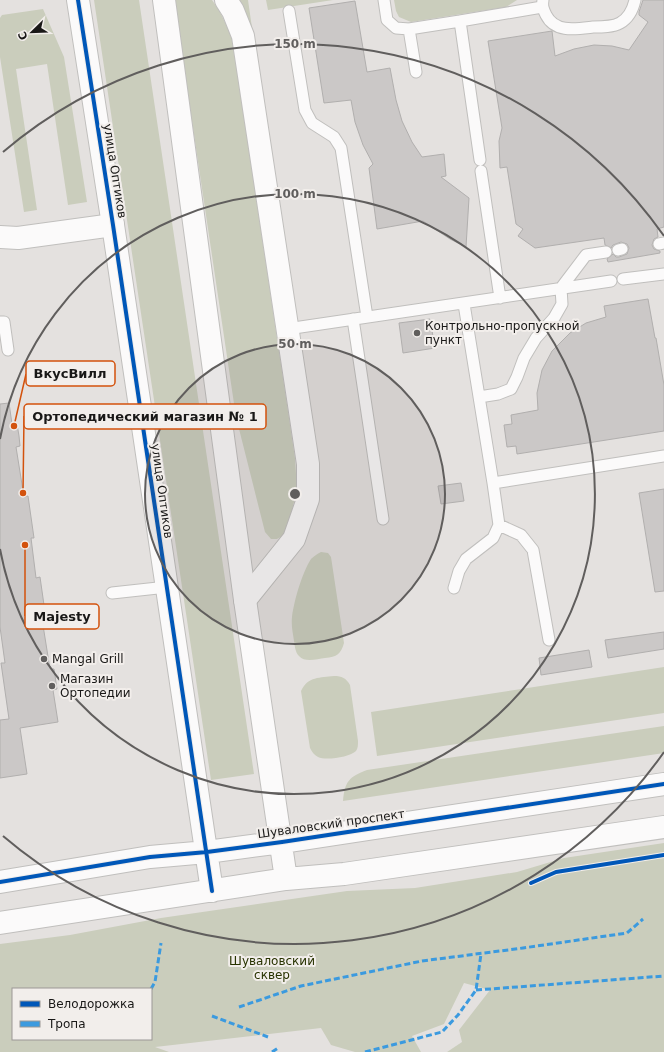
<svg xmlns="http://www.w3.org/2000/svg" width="664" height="1052" font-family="'DejaVu Sans',sans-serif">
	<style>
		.green { fill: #cacdbc; fill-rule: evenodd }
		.building { fill: #cbc8c7; stroke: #b1afae }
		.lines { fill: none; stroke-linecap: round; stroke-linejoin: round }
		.service-casing { stroke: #c0bfbd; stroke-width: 13 }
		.minor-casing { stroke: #c0bfbd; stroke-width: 24 }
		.tertiary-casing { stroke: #c0bfbd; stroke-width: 24 }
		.service { stroke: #fbfafa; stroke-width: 11 }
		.minor { stroke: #fbfafa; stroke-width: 22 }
		.tertiary { stroke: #fbfafa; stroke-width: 22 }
		.quiet { stroke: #3b9adf; stroke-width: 3; stroke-dasharray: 6 3; stroke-linecap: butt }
		.cycleway-casing { stroke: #f2eeeb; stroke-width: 6 }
		.cycleway { stroke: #0057b8; stroke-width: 4 }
		.ring { fill: none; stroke: #605e5d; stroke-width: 2 }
		.poi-dot { fill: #605e5d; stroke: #f2eeeb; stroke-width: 1.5 }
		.labels { text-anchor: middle; stroke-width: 4; stroke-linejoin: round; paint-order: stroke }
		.street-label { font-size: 12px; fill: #191817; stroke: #f2eeeb }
		.poi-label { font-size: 12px; fill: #191817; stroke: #f2eeeb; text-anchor: start }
		.park-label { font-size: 12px; fill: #283300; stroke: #f2eeeb }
		.centre { fill: #605e5d; stroke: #f2eeeb; stroke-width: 2 }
		.ring-label { font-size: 12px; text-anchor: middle; font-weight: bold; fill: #605e5d; stroke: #f2eeeb; stroke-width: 4; stroke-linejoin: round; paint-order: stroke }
		.leader { fill: none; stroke: #d3520d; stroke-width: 1.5 }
		.callout-dot { fill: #d3520d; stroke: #f2eeeb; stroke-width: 1.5 }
		.callout { fill: #f2eeeb; stroke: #d3520d; stroke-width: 1.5 }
		.callout-label { font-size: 13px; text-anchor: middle; font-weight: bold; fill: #191817 }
	</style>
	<rect width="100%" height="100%" fill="#e4e1df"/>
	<!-- green -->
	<path class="green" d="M94,0H139L254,774L211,780Z
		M174,0H212L219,10L232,37L295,458L297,490L291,514L284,535L277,539H271L265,532L236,417Z
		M239,0H248L252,28L240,1Z
		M266,0H333L268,10Z
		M394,0H517L506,7L411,22L399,17L396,11Z
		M43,9L64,57L87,202L68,205L47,64L16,69L37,210L24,212L0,57V18L2,15Z
		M321,552L328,553L331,557L344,643C341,654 337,657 325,658C317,659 305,663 299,656C295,652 295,646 294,641C293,633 291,626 292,617C294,601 302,573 311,559C314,556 317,554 321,552Z
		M664,667V713L377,756L371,712Z
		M334,676C342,676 346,678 350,685L358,741C358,745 358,748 356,751C350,757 326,761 318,757C314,755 312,752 310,748L301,691C308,676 320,678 334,676Z
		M664,726V753L343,801C345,781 349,777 367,770Z
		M664,843V1052H447L462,1042L459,1030L490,990L464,983L444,1024L412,1036L421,1052H355L331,1045L321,1028L155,1047L169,1052H0V944L70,935L161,918L347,891L415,888L517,872L564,858ZM13,989H151V1039H13Z"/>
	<!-- building -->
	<path class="building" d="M643,0H664V227L657,229L658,237L654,239L652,245L654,249L660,251V253L608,262L607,259L613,254L616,257H619L627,254L629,248L627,244L621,242L613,245L611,248L605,245L604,238L535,248L518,236L523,229L516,224L507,167L500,168L499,141L502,128L488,41L552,31L555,56L574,49L594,45L612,46L629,50L648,22L639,15V12Z
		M355,1L367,72L390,68L396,100L402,121L412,142L422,157L444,154L446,176L441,177L469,198L466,247L450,239L423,221L377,229L369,168L373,164L363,145L355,122L351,100L324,103L309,8Z
		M648,299L655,338H656L664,385V431L517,454L516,446L507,447L504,425L512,424L511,415L538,410L537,393L542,370L552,351L570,333L586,323L606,317L604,306Z
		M430,319L435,348L403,353L399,323Z
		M9,403L12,424H17L19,436L20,446L16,447L24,497L28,496L34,538H31L36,578L40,577L46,619H42L50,669H54L57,689L53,690L58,722L20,728L27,774L0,778V720L9,719L1,663H5L0,627V404Z
		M461,483L464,501L441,504L438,486Z
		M664,489V591L655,592L639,493Z
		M664,632V649L608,658L605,640Z
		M589,650L592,667L541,675L539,658Z"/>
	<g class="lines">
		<!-- service casing -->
		<g class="service-casing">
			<path id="service" d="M384,0L387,20L396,28L409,29L460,21L480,160
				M543,0C542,6 543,9 546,15C555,33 576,29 593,27C602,27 613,27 620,23C629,18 633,9 635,0
				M289,11L305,110L312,123L334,137L341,148L367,317
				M460,21L542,7
				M409,29L416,72
				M481,171L500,298
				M659,244L664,243
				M618,250L622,249
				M623,279L664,274
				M464,304L493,483L664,456
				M353,319L383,519
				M0,322H4L8,350
				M287,329L611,281
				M479,397L498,394L511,389L517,377L524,358L536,338L554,318L562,304L561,288L586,255L606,252
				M499,525L521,535L533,550L549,640
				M454,588L459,571L466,559L493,538L499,525L493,483
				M112,593L167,587"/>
		</g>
		<!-- minor casing -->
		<g class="minor-casing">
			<path id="minor" d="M226,0L233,11L243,36L308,464V499L294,539L245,600
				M0,237L18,238L113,225"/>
		</g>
		<!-- tertiary casing -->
		<g class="tertiary-casing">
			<path id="tertiary" d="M78,0L113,225L212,891
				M164,0L245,600L286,879
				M0,882L150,857L207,852L282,842L664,784
				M0,923L286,879L344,874L664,827"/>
		</g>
		<!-- service -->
		<use href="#service" class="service"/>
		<!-- minor -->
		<use href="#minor" class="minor"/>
		<!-- tertiary -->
		<use href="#tertiary" class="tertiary"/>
		<!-- quiet -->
		<path class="quiet" d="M151,989L155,982L161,943
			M476,990L664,976
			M239,1007L301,986L422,961L523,948L627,933L643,919
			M212,1016L268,1037
			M272,1052L278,1048
			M365,1052L442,1032L458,1015L476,990L481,954"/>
		<!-- cycleway casing -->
		<g class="cycleway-casing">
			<path id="cycleway" d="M78,0L113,225L212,891
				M0,882L150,857L207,852L282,842L664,784
				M531,883L556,872L664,855"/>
		</g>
		<!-- cycleway -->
		<use href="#cycleway" class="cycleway"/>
	</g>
	<!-- distance rings -->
	<circle cx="295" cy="494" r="150" fill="#605e5d" fill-opacity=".12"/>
	<g class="ring">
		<circle cx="295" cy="494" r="150"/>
		<path d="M0 439A300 300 0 1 1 0 549"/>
		<path d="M664 752A450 450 0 0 1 3 836M3 152A450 450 0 0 1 664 236"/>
	</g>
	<!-- markers -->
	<g class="poi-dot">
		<circle cx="417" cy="333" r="4"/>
		<circle cx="44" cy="659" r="4"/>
		<circle cx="52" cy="686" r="4"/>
	</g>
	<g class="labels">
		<!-- street labels -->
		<g class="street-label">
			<text transform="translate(115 171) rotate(81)" y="4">улица Оптиков</text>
			<text transform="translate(162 491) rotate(82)" y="4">улица Оптиков</text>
			<text transform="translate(331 824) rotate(-8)" y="4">Шуваловский проспект</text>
		</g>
		<!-- poi labels -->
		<g class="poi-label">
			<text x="425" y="330">Контрольно-пропускной<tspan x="425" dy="14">пункт</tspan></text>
			<text x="52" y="663">Mangal Grill</text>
			<text x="60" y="683">Магазин<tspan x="60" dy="14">Ортопедии</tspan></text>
		</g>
		<!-- park labels -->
		<g class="park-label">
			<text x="272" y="965">Шуваловский<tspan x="272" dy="14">сквер</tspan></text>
		</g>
	</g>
	<circle cx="295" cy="494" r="6" class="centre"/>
	<g class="ring-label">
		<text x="295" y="48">150 m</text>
		<text x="295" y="198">100 m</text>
		<text x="295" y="348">50 m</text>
	</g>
	<!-- callouts -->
	<path class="leader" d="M14 426L26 374M23 493L24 416M25 545L25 616"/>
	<g class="callout-dot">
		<circle cx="14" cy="426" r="4"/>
		<circle cx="23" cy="493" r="4"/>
		<circle cx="25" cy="545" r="4"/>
	</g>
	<g class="callout">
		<rect x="26" y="361" width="89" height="25" rx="4"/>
		<rect x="24" y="404" width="242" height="25" rx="4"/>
		<rect x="25" y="604" width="74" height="25" rx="4"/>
	</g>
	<g class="callout-label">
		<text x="70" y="378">ВкусВилл</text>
		<text x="145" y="421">Ортопедический магазин № 1</text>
		<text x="62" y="621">Majesty</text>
	</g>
	<!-- legend -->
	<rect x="12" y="988" width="140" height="52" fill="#f2eeeb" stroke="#9b9896"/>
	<rect x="20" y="1001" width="20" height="6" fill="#0057b8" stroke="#9b9896"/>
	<text x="48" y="1008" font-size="12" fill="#191817">Велодорожка</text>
	<rect x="20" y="1021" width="20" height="6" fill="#3b9adf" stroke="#9b9896"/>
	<text x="48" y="1028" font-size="12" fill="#191817">Тропа</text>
	<!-- north arrow -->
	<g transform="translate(32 32) rotate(247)" stroke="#f2eeeb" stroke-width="3" paint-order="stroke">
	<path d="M0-3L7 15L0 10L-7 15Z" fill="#191817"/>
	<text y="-6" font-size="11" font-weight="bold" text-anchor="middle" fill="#191817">С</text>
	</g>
</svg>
